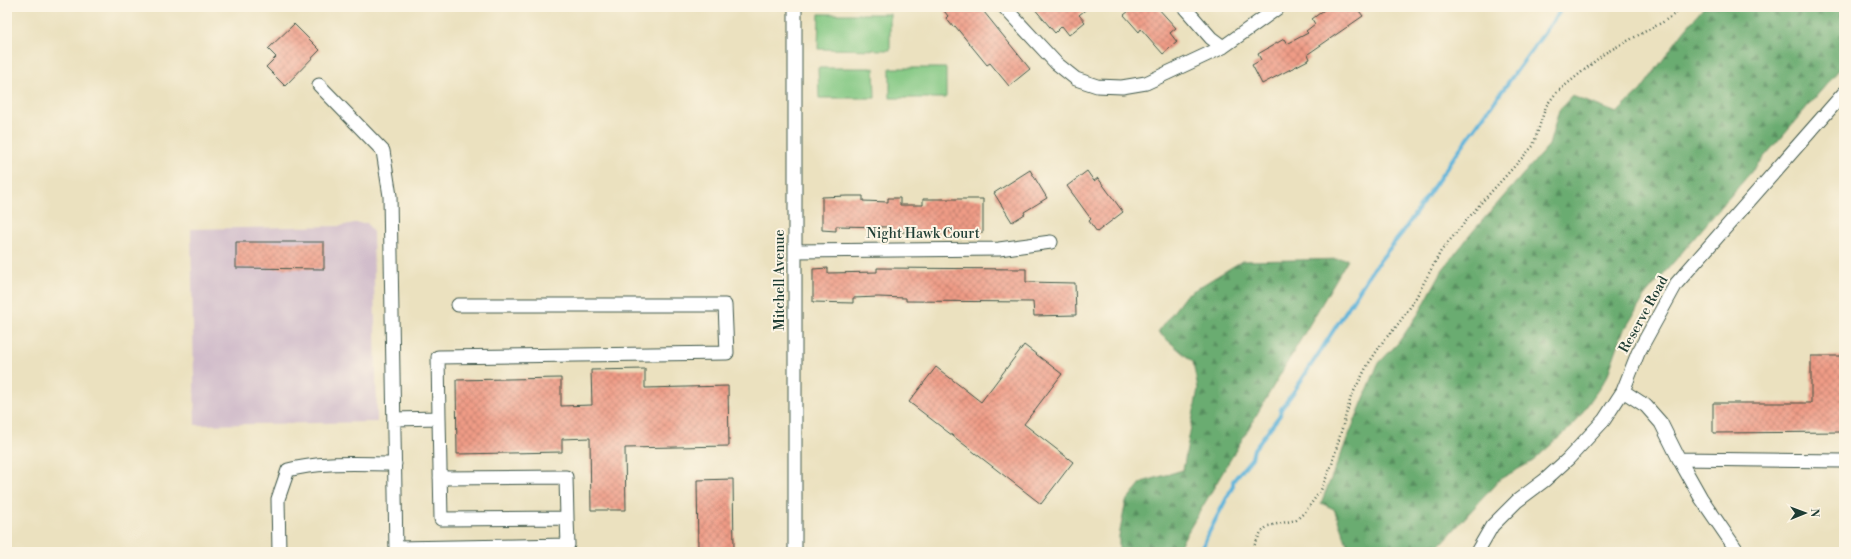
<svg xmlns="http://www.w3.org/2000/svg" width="1851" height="559" font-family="'Libre Bodoni',serif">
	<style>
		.industrial { fill: #d1bdcb }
		.grass { fill: #83c883; stroke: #51825c }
		.forest { fill: url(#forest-firs); stroke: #447452 }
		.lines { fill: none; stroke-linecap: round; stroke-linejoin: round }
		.stream { stroke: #5eb4da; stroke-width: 4 }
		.building { fill: url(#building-cross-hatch) }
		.minor-casing { stroke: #3e5649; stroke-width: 15 }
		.path { stroke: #3e5649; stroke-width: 2.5; stroke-dasharray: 1 3; stroke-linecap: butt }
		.minor { stroke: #fff; stroke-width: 13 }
		.labels { text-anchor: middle; stroke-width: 4; stroke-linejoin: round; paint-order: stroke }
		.street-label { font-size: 14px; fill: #1f3d34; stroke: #fcf5e5 }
	</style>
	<defs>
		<pattern id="forest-firs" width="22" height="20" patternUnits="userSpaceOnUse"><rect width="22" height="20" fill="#6aac71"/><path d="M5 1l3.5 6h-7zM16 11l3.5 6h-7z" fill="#578d5e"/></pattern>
		<pattern id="building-cross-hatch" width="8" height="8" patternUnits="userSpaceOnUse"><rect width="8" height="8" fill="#ef9b86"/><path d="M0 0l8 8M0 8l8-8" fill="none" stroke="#c1806e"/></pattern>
	</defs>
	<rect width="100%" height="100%" fill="#fcf5e5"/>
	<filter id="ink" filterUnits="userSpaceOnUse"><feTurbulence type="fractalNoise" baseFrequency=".025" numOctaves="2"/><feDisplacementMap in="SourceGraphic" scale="8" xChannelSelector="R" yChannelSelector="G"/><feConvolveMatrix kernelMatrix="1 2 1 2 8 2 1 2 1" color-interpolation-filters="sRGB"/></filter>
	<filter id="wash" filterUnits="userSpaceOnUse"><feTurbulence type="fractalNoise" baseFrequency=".012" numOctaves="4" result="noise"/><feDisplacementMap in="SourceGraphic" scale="16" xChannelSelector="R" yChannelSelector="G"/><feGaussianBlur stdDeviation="0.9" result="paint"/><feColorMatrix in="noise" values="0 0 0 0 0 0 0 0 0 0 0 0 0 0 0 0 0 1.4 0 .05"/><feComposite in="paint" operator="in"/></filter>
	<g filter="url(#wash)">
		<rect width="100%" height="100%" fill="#ebe1bf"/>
		<!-- industrial -->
		<path class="industrial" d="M354,223H367L373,232L377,422L195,425L191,229L341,226Z"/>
		<!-- grass -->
		<path class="grass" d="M819,14H890V50L818,49Z
			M818,68H874L875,98H819Z
			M890,68H946V98H890Z"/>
		<!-- forest -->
		<path class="forest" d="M1704,7H1844V64L1647,293L1622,334L1607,377L1575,423L1533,461L1500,479L1434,552H1350L1334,509L1321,503L1378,364L1398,343L1419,313L1443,269L1474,230L1549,145L1559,110L1572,96L1617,113L1641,90L1683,32Z
			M1348,259L1176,552H1119V536L1126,501L1142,482L1183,470L1198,389L1193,362L1158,332L1186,295L1242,261Z"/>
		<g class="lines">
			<!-- stream -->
			<path class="stream" d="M1201,552L1207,536L1233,486V481L1252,458L1254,449L1280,415L1281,409L1295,390L1373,269L1402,233L1454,157L1563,7"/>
		</g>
		<g id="blocks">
			<!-- building -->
			<path class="building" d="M941,7H980L1030,69L1009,86L990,63L987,65L955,26L953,27L946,18L948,16Z
				M1033,7H1089L1079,15L1085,22L1069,35L1062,26L1055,33Z
				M1134,7H1157L1176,28L1170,33L1177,42L1163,54L1141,29L1139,32L1124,15Z
				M1328,7H1356L1363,16L1308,54L1310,59L1262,84L1252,65L1261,60L1258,54L1284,39L1287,44L1308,33L1306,31L1315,24L1312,19Z
				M294,24L320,50L285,86L266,67L276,57L268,49Z
				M1030,170L1047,198L1024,212L1025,214L1012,222L994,193Z
				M1087,171L1094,181L1098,178L1123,212L1097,232L1089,221L1091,219L1067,186Z
				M847,196H863V201L888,202V198H900V205H923V199H983V232H888V227L836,226V231L822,230V197Z
				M236,242H324V269L236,268Z
				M828,268V273L877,272V268L1026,269V282L1075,283L1076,315L1034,316L1033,302L906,301V298L878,297L853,298V303L813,302V269Z
				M1024,345L1062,374L1024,424L1073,462L1041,504L909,402L936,367L981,402Z
				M1811,356H1844V432L1713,433V403H1811Z
				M645,369V388L728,386L729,446L625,448L626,510H591L590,438L562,439V452L457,454L456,380L561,378V406L592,405L591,370Z
				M733,479L734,549H698L697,480Z"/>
		</g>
	</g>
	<g filter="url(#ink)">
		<use href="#blocks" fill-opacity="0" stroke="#3e5649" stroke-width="1"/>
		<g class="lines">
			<!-- minor casing -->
			<g class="minor-casing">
				<path id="minor" d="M1004,7L1056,63L1076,79L1097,86L1122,87L1146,83L1223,47L1279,7
					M1184,7L1211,38L1223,47
					M319,85L383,151L390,196L396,552
					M795,251L999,249L1051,242
					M1623,391L1646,406L1661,423L1679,459L1701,498L1738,552
					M439,418L438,357L727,353L725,305H458
					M394,419L439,418L441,519L567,518L568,545L396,548
					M1679,459L1844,461
					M440,478L566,477L567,518
					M279,552L278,499L288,470C322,461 360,464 395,464
					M795,552V7
					M1477,552L1492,526L1517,501L1545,480L1568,459L1604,420L1623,391L1638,353L1676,284L1844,93"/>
			</g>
			<!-- path -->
			<path class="path" d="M1251,552L1261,532L1268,526L1296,520L1305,512L1321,490L1332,464L1351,397L1367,366L1384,340L1396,327L1413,303L1441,251L1481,203L1533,146L1546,106L1556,93L1605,53L1663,22L1685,7"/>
			<!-- minor -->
			<use href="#minor" class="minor"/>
		</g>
	</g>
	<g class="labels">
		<!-- street labels -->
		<g class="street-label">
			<text x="923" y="238">Night Hawk Court</text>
			<text transform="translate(779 280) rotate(-90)" y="5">Mitchell Avenue</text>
			<text transform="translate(1643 314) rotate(-61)" y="5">Reserve Road</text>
		</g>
	</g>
	<!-- margin -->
	<rect width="1851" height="559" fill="none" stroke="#fcf5e5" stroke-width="24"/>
	<!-- north arrow -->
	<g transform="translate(1805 513) rotate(89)" stroke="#fcf5e5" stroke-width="3" paint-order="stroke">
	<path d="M0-3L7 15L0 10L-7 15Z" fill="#1f3d34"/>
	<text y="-6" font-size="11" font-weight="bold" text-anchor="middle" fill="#1f3d34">N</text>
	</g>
</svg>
